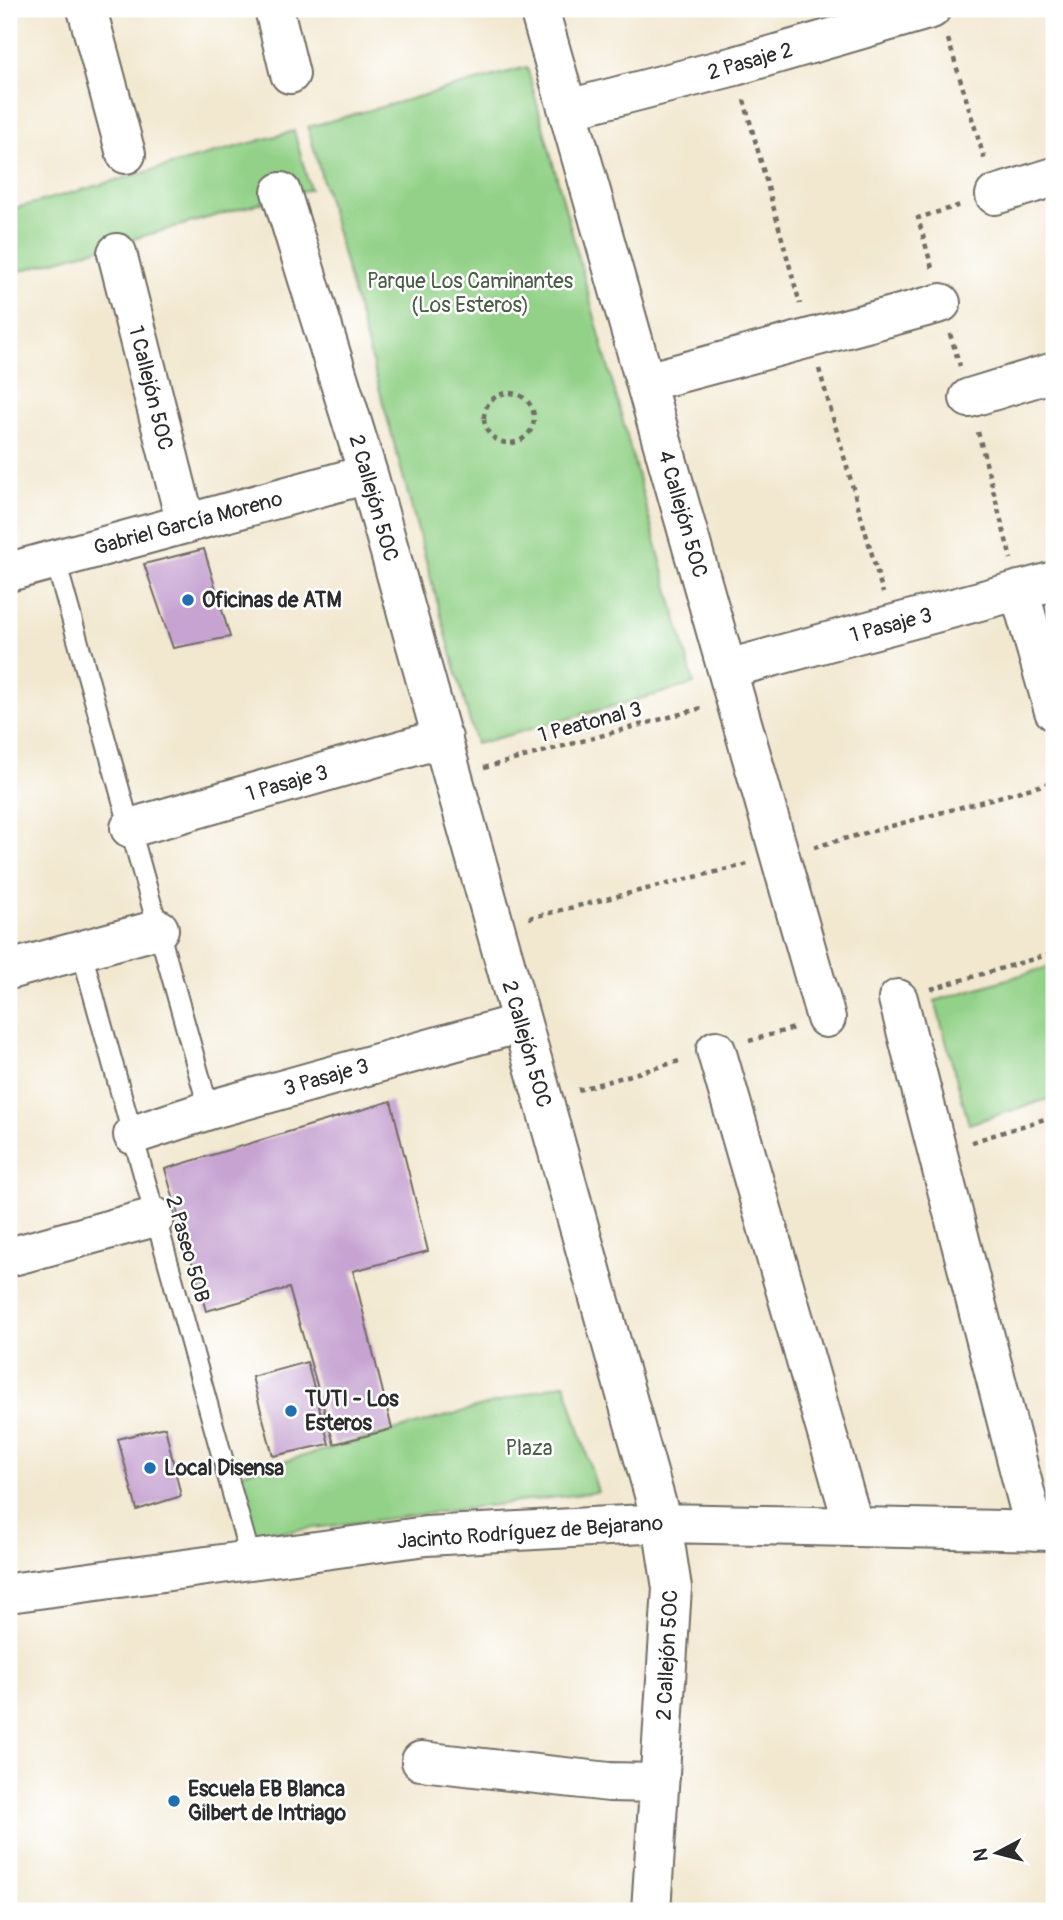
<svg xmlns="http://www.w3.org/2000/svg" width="1063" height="1920" font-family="Pangolin,sans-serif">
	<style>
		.green { fill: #92d187; stroke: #5e7e59; stroke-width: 2 }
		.building { fill: #c6a3d1 }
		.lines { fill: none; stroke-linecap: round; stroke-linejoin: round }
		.service-casing { stroke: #716d65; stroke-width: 23 }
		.minor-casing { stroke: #716d65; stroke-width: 42 }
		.path { stroke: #716d65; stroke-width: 4.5; stroke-dasharray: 5 5; stroke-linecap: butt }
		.service { stroke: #fff; stroke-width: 19 }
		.minor { stroke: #fff; stroke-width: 38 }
		.poi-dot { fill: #1f6fb2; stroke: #fff; stroke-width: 2.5 }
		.labels { text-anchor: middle; stroke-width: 5; stroke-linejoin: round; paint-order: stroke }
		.street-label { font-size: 21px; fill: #2b2b2b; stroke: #fff }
		.park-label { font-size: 21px; fill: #4a5d47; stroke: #fff }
		.poi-label { font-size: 21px; font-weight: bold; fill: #2b2b2b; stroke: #fff; text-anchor: start }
	</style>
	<rect width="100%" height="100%" fill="#fff"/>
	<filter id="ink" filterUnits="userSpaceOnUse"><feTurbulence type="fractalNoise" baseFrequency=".0143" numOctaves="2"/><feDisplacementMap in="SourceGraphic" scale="14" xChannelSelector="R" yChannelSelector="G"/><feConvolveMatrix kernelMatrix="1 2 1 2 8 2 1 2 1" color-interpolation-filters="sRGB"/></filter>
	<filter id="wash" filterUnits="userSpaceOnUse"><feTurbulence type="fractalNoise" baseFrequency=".00686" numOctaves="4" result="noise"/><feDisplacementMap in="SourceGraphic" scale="28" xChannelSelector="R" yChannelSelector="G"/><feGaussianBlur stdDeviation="1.57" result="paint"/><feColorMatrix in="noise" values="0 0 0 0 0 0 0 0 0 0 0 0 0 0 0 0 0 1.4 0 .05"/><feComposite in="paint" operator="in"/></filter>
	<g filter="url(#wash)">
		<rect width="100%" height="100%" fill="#f2e8d0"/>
		<!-- green -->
		<path class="green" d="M527,67L694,684L476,744L308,127Z
			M294,131L310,189L9,274V210Z
			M1054,965V1097L969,1124L935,1001Z
			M565,1383L598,1492L252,1536L239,1474Z"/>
		<g id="blocks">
			<!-- building -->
			<path class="building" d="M204,549L230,637L173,648L144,564Z
				M391,1101L428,1251L353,1271L392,1429L334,1444L289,1288L206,1311L165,1169Z
				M307,1362L329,1444L273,1456L252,1377Z
				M165,1427L181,1496L137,1510L118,1439Z"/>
		</g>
	</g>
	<g filter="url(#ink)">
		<use href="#blocks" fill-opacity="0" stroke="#716d65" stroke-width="2"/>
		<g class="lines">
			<!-- service casing -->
			<g class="service-casing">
				<path id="service" d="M55,559L209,1110
					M81,950L251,1560"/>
			</g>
			<!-- minor casing -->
			<g class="minor-casing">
				<path id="minor" d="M87,9L126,154
					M274,9L290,74
					M539,9L826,1018
					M568,109L735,66L931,9
					M281,192L368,474L662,1523L672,1588L651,1911
					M995,195L1054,177
					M117,253L186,524
					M646,382L941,303
					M969,398L1054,372
					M9,572L368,474
					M1019,590L1054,711
					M727,669L1054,581
					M130,828L443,738
					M9,970L159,929
					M898,999L1035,1531
					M716,1050L854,1527
					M133,1135L209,1110L521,1023
					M9,1257L155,1217
					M9,1593L426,1536L662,1523L1054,1531
					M421,1761L609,1782L659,1783"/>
			</g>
			<!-- path -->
			<path class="path" d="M948,39L985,161
				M744,100L800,304
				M932,268L918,218L964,204
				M950,334L960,366
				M819,369L883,593
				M484 418a25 25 0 1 1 50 0a25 25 0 1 1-50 0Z
				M978,432L1011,559
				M484,768L702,708
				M814,847L1054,782
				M529,918L748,864
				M931,989L1054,953
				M749,1041L794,1028
				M578,1090L683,1060
				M972,1142L1054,1116"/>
			<!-- service -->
			<use href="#service" class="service"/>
			<!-- minor -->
			<use href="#minor" class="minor"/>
		</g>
	</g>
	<!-- markers -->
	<g class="poi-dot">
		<circle cx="188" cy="600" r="7"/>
		<circle cx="291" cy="1411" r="7"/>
		<circle cx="150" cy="1468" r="7"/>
		<circle cx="174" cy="1801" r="7"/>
	</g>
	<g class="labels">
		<!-- street labels -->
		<g class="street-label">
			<text transform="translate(750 61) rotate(-16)" y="7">2 Pasaje 2</text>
			<text transform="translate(151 388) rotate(76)" y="7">1 Callejón 50C</text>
			<text transform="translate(374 498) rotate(74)" y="7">2 Callejón 50C</text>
			<text transform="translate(683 514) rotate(74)" y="7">4 Callejón 50C</text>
			<text transform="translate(188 523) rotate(-15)" y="7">Gabriel García Moreno</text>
			<text transform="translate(891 625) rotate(-15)" y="7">1 Pasaje 3</text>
			<text transform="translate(590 722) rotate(-15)" y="7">1 Peatonal 3</text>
			<text transform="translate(287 783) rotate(-16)" y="7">1 Pasaje 3</text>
			<text transform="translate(527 1044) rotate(74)" y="7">2 Callejón 50C</text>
			<text transform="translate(326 1077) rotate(-16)" y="7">3 Pasaje 3</text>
			<text transform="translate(188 1249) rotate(74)" y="7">2 Paseo 50B</text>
			<text transform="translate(530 1532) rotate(-4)" y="7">Jacinto Rodríguez de Bejarano</text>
			<text transform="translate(667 1655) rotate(-87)" y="7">2 Callejón 50C</text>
		</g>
		<!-- park labels -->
		<g class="park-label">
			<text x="470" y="288">Parque Los Caminantes<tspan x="470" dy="24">(Los Esteros)</tspan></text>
			<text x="529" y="1455">Plaza</text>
		</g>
		<!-- poi labels -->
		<g class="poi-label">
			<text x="202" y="607">Oficinas de ATM</text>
			<text x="305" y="1406">TUTI - Los<tspan x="305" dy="24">Esteros</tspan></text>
			<text x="164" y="1475">Local Disensa</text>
			<text x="188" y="1796">Escuela EB Blanca<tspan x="188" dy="24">Gilbert de Intriago</tspan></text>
		</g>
	</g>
	<!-- margin -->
	<rect width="1063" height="1920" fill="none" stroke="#fff" stroke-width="35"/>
	<!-- north arrow -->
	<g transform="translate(997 1853) rotate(263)" stroke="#ffffff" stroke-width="5" paint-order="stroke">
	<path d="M0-5L12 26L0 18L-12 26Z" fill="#2b2b2b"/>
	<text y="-10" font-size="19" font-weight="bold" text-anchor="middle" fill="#2b2b2b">N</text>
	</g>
</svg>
